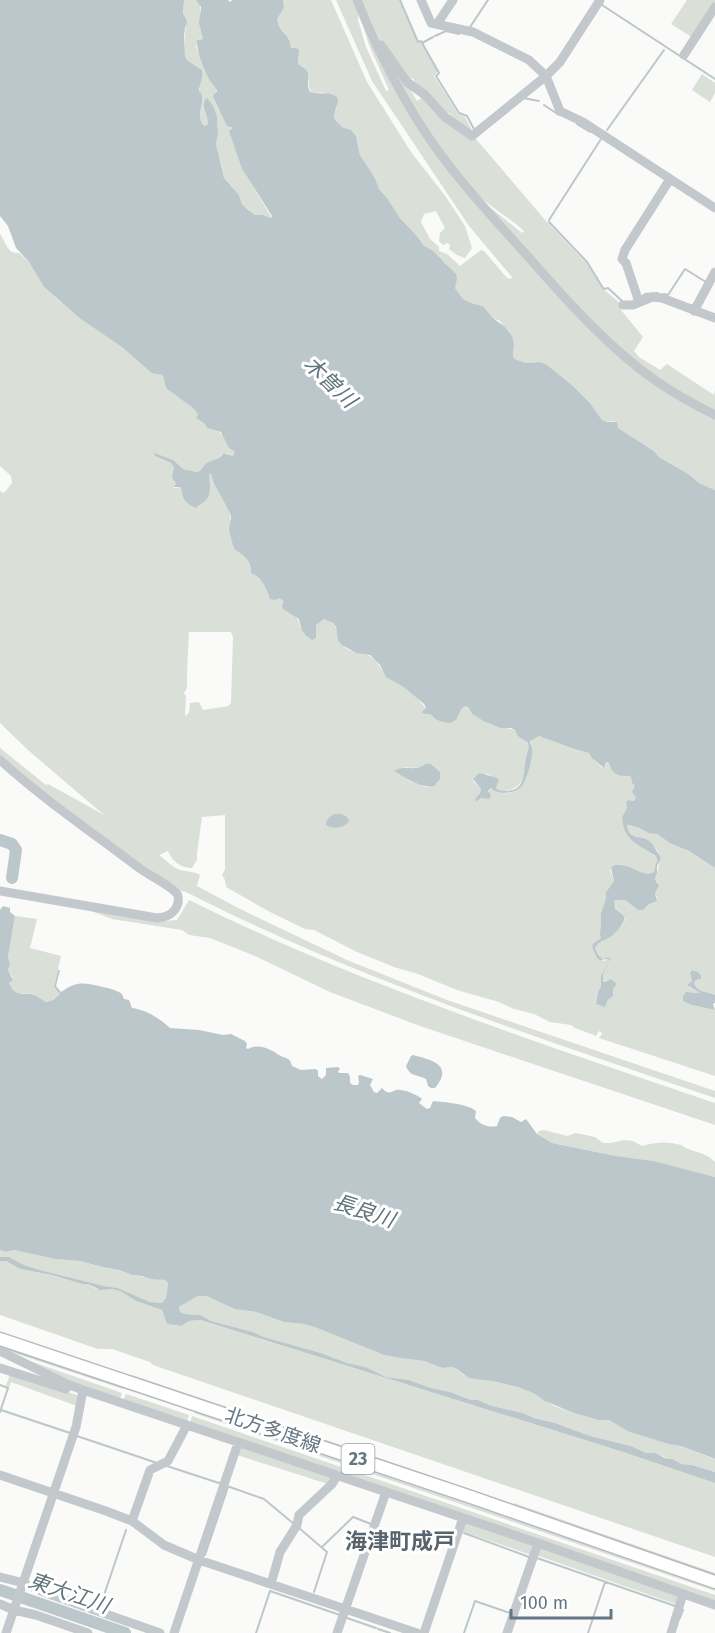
<svg xmlns="http://www.w3.org/2000/svg" width="715" height="1633" font-family="'Fira Sans','Noto Sans JP',sans-serif">
	<style>
		.green { fill: #dadfd7; fill-rule: evenodd }
		.water { fill: #bbc7cb }
		.lines { fill: none; stroke-linecap: round; stroke-linejoin: round }
		.stream { stroke: #bbc7cb; stroke-width: 2 }
		.river { stroke: #bbc7cb; stroke-width: 12 }
		.major-casing { stroke: #b5babe; stroke-width: 15 }
		.minor { stroke: #c3c8cc; stroke-width: 9 }
		.major { stroke: #fff; stroke-width: 12 }
		.labels { text-anchor: middle; stroke-width: 6; stroke-linejoin: round; paint-order: stroke }
		.shield { fill: #fff; stroke: #939fa8; stroke-width: 1.5 }
		.shield-label { font-size: 18px; font-weight: bold; fill: #657683 }
		.street-label { font-size: 20px; fill: #657683; stroke: #fff }
		.water-label { font-size: 21px; font-style: italic; fill: #60757c; stroke: #fff }
		.quarter-label { font-size: 22px; font-weight: bold; fill: #57646e; stroke: #fff }
	</style>
	<rect width="100%" height="100%" fill="#fafaf8"/>
	<!-- green -->
	<path class="green" d="M184,0H196L200,4V27L203,39H198L196,47L213,84C218,90 216,91 213,97L227,126L233,128L230,130L242,169L272,218L263,215H255L248,210L242,204L239,195L224,178L216,144L218,134L217,117L204,109L209,122L208,124L204,126C195,117 204,109 202,98C201,90 199,97 200,88C200,81 203,77 201,69L187,60L185,57C183,44 186,32 186,19L183,16Z
		M283,0H331L367,82L411,152L446,197L465,226L472,248L465,258L457,255L449,249L450,245L448,243L443,245L439,241L440,233L445,228L436,211L424,214L421,222L430,239L439,247V251L447,254L460,266L481,250L484,251L507,278L511,279L512,277L469,226L372,81L336,0H354L359,11L358,20L366,47L386,91L389,90L369,45L362,22L429,143L594,332L715,418V490L699,483L690,475L659,457L654,451L618,428L615,421L607,422L602,420L590,403L573,386L546,364L540,362L526,363L515,359L513,357L514,345L500,321L493,318L483,306L471,303L463,299L455,288L457,280L445,262L441,261L432,250L424,246L417,236L400,218L387,198L379,189L375,178L360,155L356,136L348,129L341,127L335,120L334,115L337,106L322,92L316,93L311,92C304,79 316,72 298,64L299,53L291,48C289,34 284,37 280,28C278,25 278,22 277,19L284,8Z
		M361,0H399L418,43H421L438,71L434,76L458,114L465,117L473,132L454,119L449,113L446,115L418,88L413,78L408,81L379,39Z
		M687,0H715V4L693,38L671,24Z
		M383,49L405,81L417,101L424,96L476,139L546,221L587,264L603,289L620,303L621,310L643,337L634,351L639,357L660,370L667,364L714,395L715,389V412L656,378L602,332L481,200L522,233L524,231C509,217 488,206 473,190C436,148 408,99 383,49Z
		M702,74L715,83V93L710,102L692,90Z
		M0,234C6,242 7,254 19,253L29,262L44,287L59,301L78,317L123,348L148,370L162,375L165,380L166,387L167,389L193,407L198,414L196,418L205,424L209,429C228,431 223,443 236,453L233,456L227,453L222,454L219,458L206,463L200,471L197,472L183,469L170,459L155,456L171,463L175,468L172,478L176,485L173,487L174,488L181,487C180,496 185,503 194,507C211,496 211,495 209,474H211L214,484L230,513V527L234,549C243,554 248,558 252,567L251,571L264,584L269,597L275,600L280,597C288,604 299,616 300,627L316,638L315,625L324,619C341,624 334,634 342,644C349,655 364,651 371,657C380,663 381,672 389,678C394,682 400,685 405,688C418,696 424,708 434,718L451,723L456,720L462,708L466,706L469,708L472,714L489,724L515,730L530,746C528,749 526,752 526,755C525,759 527,762 526,765C525,783 516,793 498,790L496,788L499,780C488,775 485,770 474,777L473,781L481,789L480,793L475,799L476,802L481,798H484L491,788C521,809 536,763 530,740L539,736L574,749L589,753C592,758 598,764 603,768L608,762L611,764L613,772L626,775L631,777L632,783L635,786L636,797L634,801L628,800L626,802L627,808L622,817C624,840 637,845 656,856L657,861L655,865L654,872C639,878 637,867 625,866C621,865 615,868 610,869L614,881L606,892V898L601,913V938L592,946L596,956L604,961L608,959L610,960C605,969 600,975 601,986L598,992L596,1004L604,1006C608,1003 608,998 613,996V989L617,984L611,979L605,982L603,980V974L611,961L609,957L604,959L600,957L595,948C599,941 604,942 610,937C617,931 622,926 626,918L614,906V900H625L638,910H643L649,904L656,901L657,898L655,893L658,888V883L655,879C658,873 661,856 657,850C655,847 652,845 650,843C649,842 648,840 646,839C637,834 631,841 627,827L629,825L662,836L668,841L689,851L715,868V995C706,991 698,993 694,983L696,980L701,979L692,970L690,973L692,981L688,985L689,987L700,993L689,992L692,1005L715,1010V1076L599,1038L602,1034L601,1032L599,1031L596,1036L594,1035L575,1028L571,1025L550,1022L534,1014L514,1009L499,1002L457,990L418,974L394,967L357,952L314,930L305,929L270,912L226,887L225,880L222,875L225,869V815L202,817L197,853V860L192,868C180,868 172,861 168,851L159,855C166,860 172,867 180,870C187,872 194,871 200,875L197,886L240,909L347,960L447,1000L715,1091V1098C536,1037 355,978 186,892L181,891L143,867L59,805L0,756V748L46,785L48,784L104,815L28,750L0,723V491L4,493L12,483L11,476L0,466ZM189,632H231L233,637L231,702L229,706L203,710L199,702L190,703L189,713L185,716L186,696L184,693L187,688V672ZM426,763L431,764L434,767L427,787L409,781L400,774L395,772C397,771 401,768 403,768C412,766 419,771 426,763Z
		M189,900C358,984 537,1042 715,1103V1125L420,1026L330,992L255,956L210,938L189,935L182,930L112,919L86,909L164,921L177,920Z
		M15,916L37,919L30,948L61,956L54,987L60,994L50,1002C40,1001 39,995 31,994C20,992 17,997 9,984L13,978L8,970L10,963L8,957Z
		M544,1130L567,1136L576,1133L595,1137L603,1143H611L624,1140L633,1141L642,1146C656,1142 667,1141 681,1145C685,1147 689,1150 694,1151C703,1154 708,1155 715,1162V1177L654,1161L616,1156L552,1143L537,1134L539,1131Z
		M0,1250L6,1252L14,1250L55,1259L80,1261L101,1267L118,1270L132,1275L165,1280L168,1283L166,1298L162,1303L150,1302L118,1288L104,1286L40,1270L24,1265L9,1257H0Z
		M0,1261H6L20,1269L52,1275L82,1284H88L96,1289H111L120,1291L136,1301L162,1310L167,1324L180,1326L189,1321L199,1320L623,1452L715,1483V1557L153,1365L150,1362L112,1349H98L0,1315Z
		M198,1296H207L247,1311L256,1312L284,1322L304,1324L317,1328L384,1355L400,1358L424,1361L442,1368L452,1367L457,1369L464,1375L518,1387L535,1394L554,1406L571,1412L598,1420H609L627,1431L668,1444L681,1446L711,1458L715,1459V1472L692,1465L681,1464L673,1459H667L663,1456L646,1453L631,1446L590,1436L555,1423L534,1418L523,1413L492,1406L478,1400H471L452,1392L431,1388L409,1380L386,1377L366,1367L347,1363L321,1353L264,1337L253,1332L211,1321L200,1315L185,1314L180,1312L179,1307Z
		M0,1343L124,1384L123,1389L5,1350L0,1347Z
		M24,1359L122,1393L120,1399L72,1383Z
		M10,1374L77,1395L79,1398L77,1406L11,1382L9,1387L6,1386Z
		M132,1375L320,1438L319,1442L130,1379Z
		M126,1394L189,1415L187,1422L123,1401Z
		M195,1408L715,1586V1591L194,1413Z
		M192,1416L715,1595V1603L190,1424Z
		M326,1440L508,1502L507,1506L325,1444Z
		M243,1446L331,1478L328,1484L237,1455L240,1448Z
		M514,1503L715,1573V1578L512,1507Z
		M466,1522L532,1545L531,1555L461,1531Z
		M540,1547L677,1595L680,1599L678,1605L536,1555Z"/>
	<!-- water -->
	<path class="water" d="M0,0H184L183,14L186,19L187,23L185,28L184,37L185,57L187,60L202,70C203,77 201,80 200,86C198,94 200,88 202,96C204,107 195,116 204,126L208,124C209,115 199,106 207,98L213,106L217,117L218,134L216,144L224,178L239,195L242,204L248,210L255,215H263L271,218L272,216L242,169L229,131L233,128L227,126L213,97L214,94L217,91C215,86 212,84 209,79C204,69 196,50 197,40L203,39L199,23L201,7L196,0H228L230,2L232,0H283L284,8L277,19C278,22 278,25 280,28C285,37 289,34 291,48H296L299,50L298,64C317,74 303,77 310,92C319,95 328,91 337,97L338,101L334,115L335,120L342,127L351,130L356,136L360,155L375,178L379,189L387,198L400,218L417,236L424,246L432,250L456,274L457,280L455,288L463,299L471,303L483,306L493,318L505,327L512,336L514,345L513,357L515,359L526,363L540,362L546,364L573,386L590,403L602,420L607,422H617L618,428L654,451L659,457L690,475L699,483L715,490V868L689,851L670,843L657,834L649,833L639,828L629,825L627,826C630,840 637,835 646,839C653,842 657,852 661,858L657,866V873L655,879L659,886L655,893L657,901L649,904L643,910H638L625,900H615L614,902L615,908L625,917C624,924 614,936 607,939C601,942 599,942 595,948L599,956L603,959L609,957L611,960L603,974V981L605,982L611,979L617,984L613,989V996L608,1000L605,1007L596,1004L598,992L601,986V976L610,960L608,959L600,960L597,958L592,947L593,944L601,938L600,934L601,926V913L606,898V892L614,881L611,868L614,865C619,865 624,865 630,867C639,871 644,876 654,872L655,866L657,861L656,856C638,845 623,840 622,817L627,808L626,802L628,800L634,801L636,797L632,792L635,786L632,783L631,777C626,774 620,778 615,773C611,771 611,766 608,762L606,763L604,768L592,758L589,753L574,749L539,736L530,741C530,744 532,746 532,750C533,757 527,781 521,787C517,791 510,793 503,793C497,792 494,791 491,788L488,791L491,795L489,799L481,798L476,802L475,799L480,793L481,789L473,779C479,773 479,772 487,775C493,777 495,776 499,780L496,788L498,790C533,796 520,765 529,747L528,743L518,736L515,730L511,728H501L485,722L472,714L469,708L466,706L462,708L456,720L451,723C442,722 436,721 430,714H424L422,712L426,708L424,704L405,688L386,677L380,665L370,655L356,653L342,645L338,640L336,627L333,623L324,619L316,625V638L312,640C303,634 301,630 299,619L283,609L282,606L284,602L280,598L275,600L270,599C266,588 262,578 251,573C252,560 244,556 234,549L229,530L231,517L230,513L214,484L211,474H209C210,483 212,495 205,501C202,504 198,505 196,508C185,504 181,497 181,487H173L176,484L172,478L174,467L171,463L155,456L154,453L173,460L183,469L197,472L200,471L206,463L219,458L224,453L233,456L235,452L229,448L221,432L207,428L205,424L196,418L198,414L192,407L167,389C164,385 166,380 162,375L152,373L148,370L123,348L78,317L44,287L29,262L16,248L8,226L0,216Z
		M426,763L431,764L440,772V779L434,786C418,788 406,778 394,771C404,764 417,773 426,763Z
		M335,814C341,814 347,814 349,821C344,828 334,830 326,825C326,820 330,816 335,814Z
		M3,906L10,908V912L15,916L8,957L10,964L8,970L13,980L9,983C16,999 24,991 34,995C38,996 42,1000 47,1002L53,1000L60,994L54,987L58,970H60L56,986L61,992C76,982 81,982 99,986C107,988 115,989 122,994L124,999L129,1000L132,1008C147,1010 159,1018 170,1028L199,1030L223,1035L231,1034L245,1041L247,1044L246,1048L248,1049C259,1043 270,1049 279,1055C286,1059 290,1057 292,1066L301,1070L316,1069L318,1071V1076L322,1079L326,1075V1068L338,1067L340,1069L338,1071L339,1073H348L350,1077V1083L353,1085H358L359,1082L358,1076L360,1075L373,1079L370,1085L374,1092L377,1093L382,1088C391,1098 391,1088 401,1090C408,1091 415,1094 421,1098L422,1099L419,1103L427,1109L430,1108L433,1101C444,1102 468,1104 476,1111L475,1118C481,1125 488,1128 497,1126L500,1118L503,1116L512,1117L521,1122L526,1119L537,1134L552,1143L616,1156L654,1161L715,1177V1459L681,1446L668,1444L627,1431L609,1420H598L571,1412L545,1401L535,1394L518,1387L492,1381L469,1378L457,1369L452,1367L442,1368L424,1361L400,1358L384,1355L317,1328L304,1324L284,1322L256,1312L235,1309L207,1296H198L179,1307L180,1312L185,1314L200,1315L211,1321L253,1332L264,1337L321,1353L347,1363L366,1367L386,1377L409,1380L431,1388L451,1392L471,1400H478L492,1406L523,1413L534,1418L555,1423L590,1436L631,1446L646,1453H655L667,1459H673L681,1464L692,1465L715,1472V1483L623,1452L200,1320L189,1321L181,1326L167,1324L162,1310L136,1301L120,1291L111,1289L100,1290L88,1284H82L52,1275L20,1269L6,1261H0V1257H9L24,1265L40,1270L104,1286L118,1288L150,1302L162,1303L166,1298L168,1283L165,1280L151,1279L142,1276L132,1275L119,1270L102,1267L80,1261L55,1259L14,1250L6,1252L0,1250V910Z
		M692,970L698,972L701,976V979L696,980L694,983C698,993 706,991 715,995V1003L713,1004L715,1010L692,1005L683,1001V996L686,992L700,993L687,985L692,981L690,973Z
		M413,1055C432,1060 454,1065 435,1088H431L428,1086L426,1079C417,1074 410,1077 406,1066L411,1056Z"/>
	<g class="lines">
		<!-- stream -->
		<path class="stream" d="M400,0L418,42L421,41L439,73L436,76L459,113L467,116L475,131
			M602,5L715,79
			M470,27L488,0
			M435,36L446,31L459,34
			M422,43L433,37
			M523,98L539,101
			M544,105L559,115
			M577,124L590,132
			M607,130L664,50
			M549,220L601,139
			M549,222L587,262L603,288L604,289L608,288L622,301
			M664,294L668,295L685,269L706,282
			M641,297L645,294L658,293
			M0,1385L8,1388L0,1412
			M1,1410L70,1433
			M77,1436L157,1463
			M167,1466L222,1484
			M227,1486L264,1499L294,1524
			M299,1528L327,1552L314,1592
			M464,1533L529,1557
			M322,1547L353,1517L371,1524
			M205,1555L228,1487
			M537,1558L675,1606
			M100,1607L126,1530
			M347,1618L376,1628
			M680,1618L683,1610
			M378,1629L390,1633
			M256,1633L270,1591L340,1615
			M464,1633L475,1601L510,1613V1612
			M588,1633L605,1582"/>
		<!-- river -->
		<path class="river" d="M0,840L12,844L16,850L12,878
			M0,1590L125,1633"/>
		<!-- major casing -->
		<g class="major-casing">
			<path id="major" d="M0,1339L471,1497L715,1582"/>
		</g>
		<!-- minor -->
		<path class="minor" d="M357,0C377,49 401,97 431,141C461,184 497,222 531,260C569,303 609,348 656,381C675,394 695,405 715,415
			M421,0L431,23L473,32L529,60L546,76L560,111L583,122L715,208
			M437,24L453,0
			M381,45L407,82L425,95L445,117L472,136L546,76L560,62L600,0
			M684,55L715,7
			M639,302L626,263L622,259L625,250L670,179
			M623,305H633L652,297L662,298L715,318
			M694,311L715,272
			M0,760C43,799 93,833 139,868C147,874 173,887 177,894C179,896 178,900 178,903C175,914 167,917 157,918L0,891
			M0,1351L67,1384L83,1390L538,1543L715,1605
			M0,1368L66,1389
			M0,1475L106,1511L132,1521L164,1545L199,1560L417,1633
			M132,1521L150,1470L168,1461L187,1425
			M0,1577L24,1583L43,1592L160,1633
			M271,1584L280,1552L297,1525L299,1515L332,1484L337,1476
			M0,1604L14,1610L36,1615L88,1633
			M6,1633L76,1427L83,1390
			M174,1633L238,1443
			M337,1633L386,1492
			M424,1633L463,1518
			M507,1633L538,1543
			M671,1633L683,1594"/>
		<!-- major -->
		<use href="#major" class="major"/>
	</g>
	<g class="labels">
		<!-- shield labels -->
		<rect class="shield" x="341.5" y="1444" width="33" height="30" rx="4.5"/>
		<g class="shield-label">
			<text x="358" y="1465">23</text>
		</g>
		<!-- street labels -->
		<g class="street-label">
			<text transform="translate(273 1430) rotate(19)" y="7">北方多度線</text>
		</g>
		<!-- water labels -->
		<g class="water-label">
			<text transform="translate(330 382) rotate(44)" y="7">木曽川</text>
			<text transform="translate(364 1211) rotate(18)" y="7">長良川</text>
			<text transform="translate(69 1593) rotate(19)" y="7">東大江川</text>
		</g>
		<!-- quarter labels -->
		<g class="quarter-label">
			<text x="400" y="1549">海津町成戸</text>
		</g>
	</g>
	<!-- scale -->
	<path d="M511 1609v9h100v-9" fill="none" stroke="#657683" stroke-width="3"/>
	<text x="520" y="1609" font-size="18" fill="#657683" stroke="#ffffff" stroke-width="4.5" paint-order="stroke">100 m</text>
</svg>
